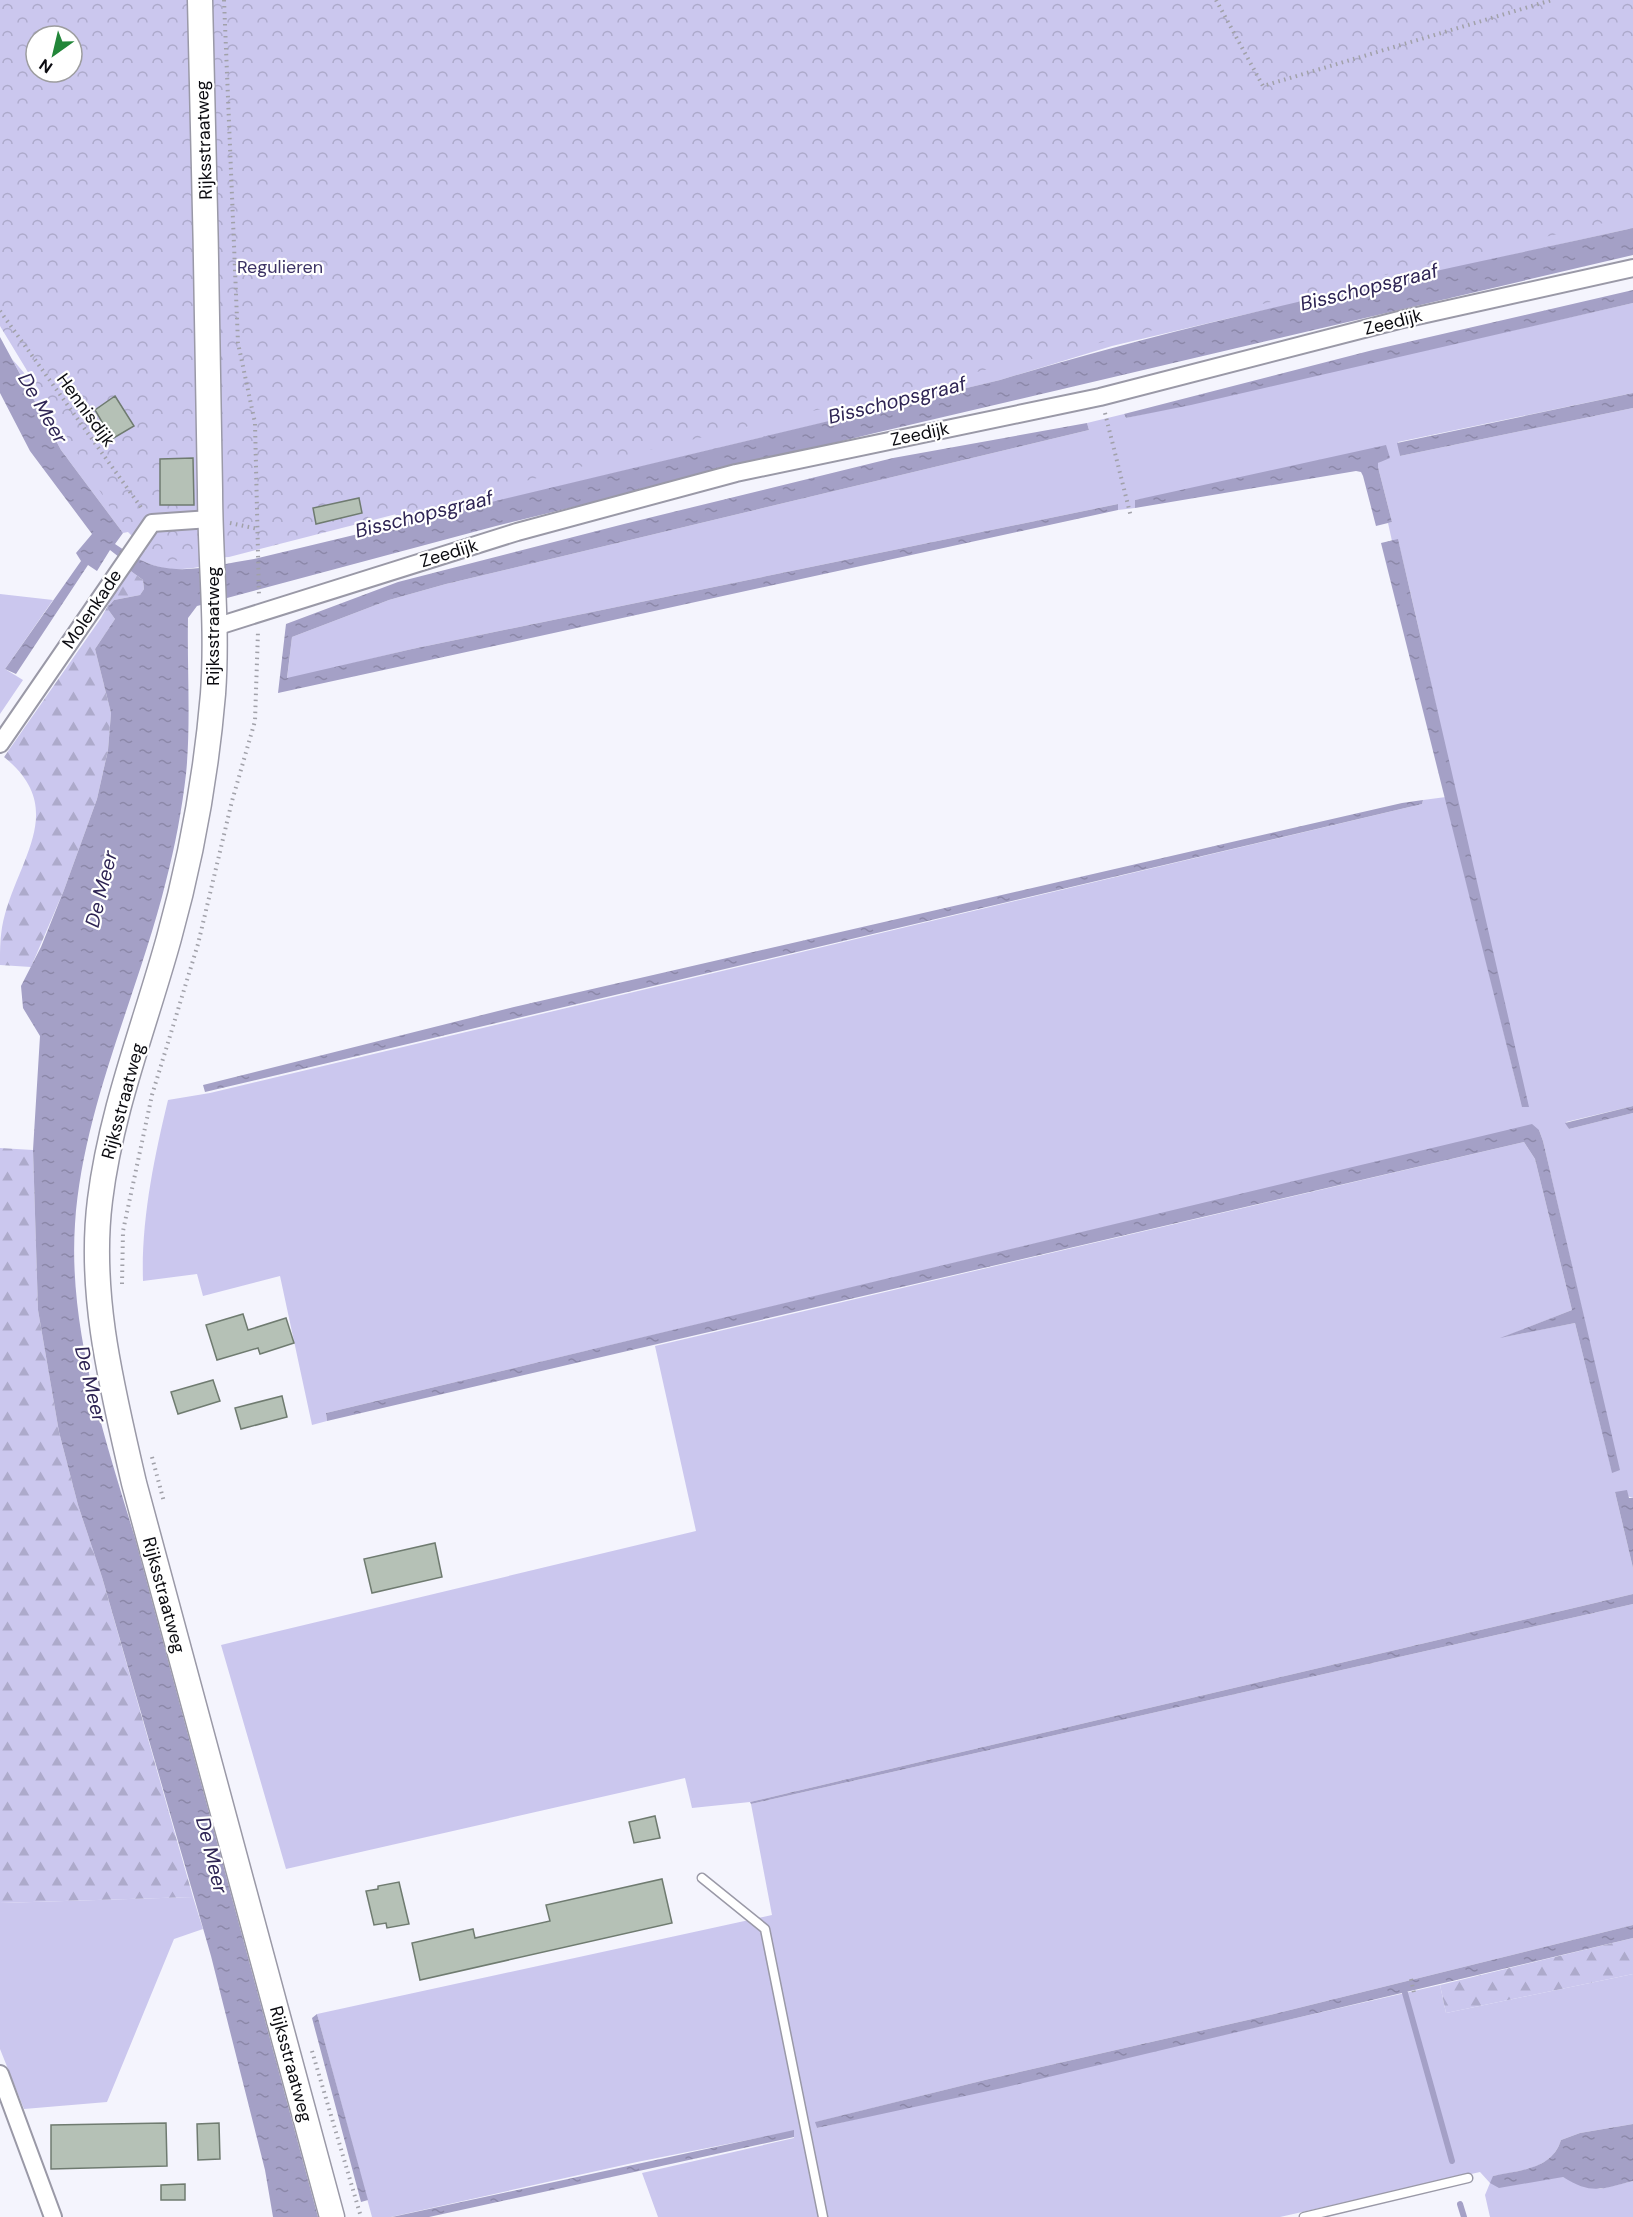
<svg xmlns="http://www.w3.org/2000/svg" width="1633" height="2217" font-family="'DM Sans',sans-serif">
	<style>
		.grass { fill: #cbc7ee }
		.forest { fill: url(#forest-firs) }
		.park { fill: url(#park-crowns); fill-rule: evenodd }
		.water { fill: url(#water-ripples) }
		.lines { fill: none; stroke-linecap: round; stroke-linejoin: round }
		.stream { stroke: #a4a0c6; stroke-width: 6 }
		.building { fill: #b5c1b6; stroke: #6f7b70; stroke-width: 1.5 }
		.lane-casing { stroke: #9a99a7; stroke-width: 11 }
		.street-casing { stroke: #9a99a7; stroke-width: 20 }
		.secondary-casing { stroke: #9a99a7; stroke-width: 27 }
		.path { stroke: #a1a1a9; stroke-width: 4; stroke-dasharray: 1.5 4.5; stroke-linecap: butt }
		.lane { stroke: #fff; stroke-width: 8 }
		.street { stroke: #fff; stroke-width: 16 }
		.secondary { stroke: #fff; stroke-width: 24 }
		.labels { text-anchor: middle; stroke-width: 4.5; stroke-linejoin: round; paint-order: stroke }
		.street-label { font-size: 18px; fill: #0b0b10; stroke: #fff }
		.park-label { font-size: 18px; fill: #3c3365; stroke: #fff }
		.water-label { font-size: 20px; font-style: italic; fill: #2e2454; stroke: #fff }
	</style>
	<defs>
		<pattern id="forest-firs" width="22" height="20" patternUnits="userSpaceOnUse" patternTransform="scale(1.5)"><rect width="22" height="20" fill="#cbc7ee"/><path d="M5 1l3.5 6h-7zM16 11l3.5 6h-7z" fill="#adaacb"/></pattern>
		<pattern id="park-crowns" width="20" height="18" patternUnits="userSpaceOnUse" patternTransform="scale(1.5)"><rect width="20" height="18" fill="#cbc7ee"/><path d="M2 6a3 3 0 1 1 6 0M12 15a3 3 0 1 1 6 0" fill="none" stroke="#adaacb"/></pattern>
		<pattern id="water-ripples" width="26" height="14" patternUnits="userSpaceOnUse" patternTransform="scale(1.5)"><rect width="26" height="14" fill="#a4a0c6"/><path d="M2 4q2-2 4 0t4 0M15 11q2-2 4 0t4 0" fill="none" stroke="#8c88a9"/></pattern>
	</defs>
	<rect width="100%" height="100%" fill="#f4f4fd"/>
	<!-- grass -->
	<path class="grass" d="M1633,193V228L1234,317L1112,346L1000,380L399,525L381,474Z
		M1633,303V393L1398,442L1400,456L1633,408V1106L1566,1122L1569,1129L1633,1113V1498L1615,1492L1633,1568V1594L750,1802L692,1808L685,1778L286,1869L221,1645L696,1531L655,1346L1524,1142L1535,1159L1572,1310L1504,1337L1575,1323L1612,1472L1585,1323L1543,1141L1539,1130L1524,1127L326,1413L327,1421L312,1425L280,1276L203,1296L197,1274L143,1281C141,1221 154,1158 168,1100L210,1093L1422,804L1423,800L1446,797L1522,1107C1481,918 1443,728 1398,540L1392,541L1388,523L1392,522L1378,467V463L1383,460L1135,500V508L1118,510V504L412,649L287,679L292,637L389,600L446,584L1089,430L1087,423L1124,414L1126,418Z
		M12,359L59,413L129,519L128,532L123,533L61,450Z
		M199,544V567C175,571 158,570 137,558L148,548Z
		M0,594L53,600L5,669L23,680L0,714Z
		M1633,1604V1925L1274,2014L989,2079L816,2122L817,2128L1440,1985L1446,2013L1633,1974V2124L1580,2133L1561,2140C1552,2170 1520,2170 1493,2176L1563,2177L1600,2189L1633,2181V2217H1490L1485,2195L1490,2183L1480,2172L1280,2217H658L642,2173L794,2138L793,2131L637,2162L391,2217H372L317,2014L772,1915L751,1804Z
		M193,1897L203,1929L174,1939L107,2102L24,2109L0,2049V1903Z"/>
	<!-- forest -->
	<path class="forest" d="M128,569L143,580L144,589L140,595L114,600L107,608L115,619L95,649L111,713L108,750L97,799L64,890L31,967L0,965C0,948 0,931 5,914C22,854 66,807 4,757L101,618Z
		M0,1148L33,1150L38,1310L59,1432L78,1505L102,1577L193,1897L0,1903Z
		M1633,1938V1974L1446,2013L1440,1985Z"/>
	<!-- park -->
	<path class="park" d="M0,0H1633V216L611,459L229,557L158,562L120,524L0,326ZM36,36H72V72H36Z"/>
	<!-- water -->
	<path class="water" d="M1633,228V255L875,433L496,526L197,606L188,618C187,668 191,725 186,774C182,809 175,847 166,881C138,995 83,1106 75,1224C68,1330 105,1438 135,1538L318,2217H273L265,2170L211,1956L102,1577L78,1505L59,1432L38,1310L33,1150L40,1036L23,1008L21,986L41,947L64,890L97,799L108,750L111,713L95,649L115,619L107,608L114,600L140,595L144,589L143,580L128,569L137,558C173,579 215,565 254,559L1000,380C1208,317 1421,275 1633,228Z
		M1633,290V303L1191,405L1126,418L1124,414L1373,350Z
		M0,337L61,450L123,533L115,544L124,550L119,557L110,550L97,571L88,565L16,674L5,669L81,561L76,553L92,534L30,451L0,393Z
		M1633,393V408L1400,456L1397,443Z
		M1087,423L1089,430L446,584L389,600L292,637L287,678L412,649L1118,504V510L278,693L286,624L398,582L624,524L893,458Z
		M1386,445L1390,458L1378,463V467L1392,522L1376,526L1363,476L1361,472L1356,471L1135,508V500Z
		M1398,539L1529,1107H1522L1381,543Z
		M1423,800L1422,804L205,1092L203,1085L514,1007L1402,803Z
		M1633,1106V1113L1569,1129L1565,1123Z
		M1532,1124L1539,1130L1543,1141L1620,1470L1612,1473L1575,1323L1500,1338L1572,1310L1535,1159L1524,1142L327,1421L326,1413Z
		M1627,1490L1629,1498H1633V1568L1615,1492Z
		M1633,1594V1604L751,1804L750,1802Z
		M1633,1925V1938L1002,2088L817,2128L815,2122L989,2079L1274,2014Z
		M317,2014L368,2200L361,2202L312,2018Z
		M1633,2124V2181C1601,2189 1592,2195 1563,2177L1499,2188L1490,2183L1493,2176C1519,2170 1552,2170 1561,2140L1580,2133Z
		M794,2130V2137L429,2217H392Z"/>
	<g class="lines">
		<!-- stream -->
		<path class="stream" d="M1405,1993L1452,2161
			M1460,2204L1464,2217"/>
	</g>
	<!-- building -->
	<path class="building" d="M115,396L134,426L112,439L95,410Z
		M193,458L194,505H160V459Z
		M359,498L362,513L316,524L313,508Z
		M243,1314L248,1330L286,1318L294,1343L260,1354L258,1348L217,1360L206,1325Z
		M213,1380L220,1401L178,1414L171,1392Z
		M282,1396L287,1417L241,1429L235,1408Z
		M435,1543L442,1577L372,1593L364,1559Z
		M655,1816L660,1838L634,1843L629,1822Z
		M662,1879L672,1923L420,1980L412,1943L473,1929L475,1938L550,1921L546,1905Z
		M399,1882L409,1924L387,1928L386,1923L374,1925L366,1891L378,1889V1886Z
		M166,2123L167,2166L51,2169V2125Z
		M219,2123L220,2159L198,2160L197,2124Z
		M185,2184V2200H161V2185Z"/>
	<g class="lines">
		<!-- lane casing -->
		<g class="lane-casing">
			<path id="lane" d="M702,1878L765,1929L823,2217
				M1304,2217L1468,2178"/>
		</g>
		<!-- street casing -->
		<g class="street-casing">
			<path id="street" d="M215,627L517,532L736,473L1100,397L1399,320L1633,268
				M0,744L152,523L210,519
				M0,2074L53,2217"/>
		</g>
		<!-- secondary casing -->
		<g class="secondary-casing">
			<path id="secondary" d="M200,0C204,163 208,327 210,490C210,558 218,625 213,694C206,776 191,859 169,938C145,1025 111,1110 100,1200C88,1296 113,1391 134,1483L332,2217"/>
		</g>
		<!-- path -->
		<path class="path" d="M224,0L238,343L255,423L259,597
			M1216,0L1263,86L1552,0
			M0,311L143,510
			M1105,413L1131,517
			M230,523L258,529
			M122,1284L123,1231L152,1095L198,944L232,801L255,721L258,631
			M152,1457L164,1502
			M1411,1979L1414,1993
			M312,2051L361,2217"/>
		<!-- lane -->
		<use href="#lane" class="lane"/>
		<!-- street -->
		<use href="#street" class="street"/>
		<!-- secondary -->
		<use href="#secondary" class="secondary"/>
	</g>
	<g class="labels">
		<!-- street labels -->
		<g class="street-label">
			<text transform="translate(204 140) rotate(-92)" y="6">Rijksstraatweg</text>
			<text transform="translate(1393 322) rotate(-14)" y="6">Zeedijk</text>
			<text transform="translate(86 410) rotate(54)" y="6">Hennisdijk</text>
			<text transform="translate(920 434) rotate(-12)" y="6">Zeedijk</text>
			<text transform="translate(449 553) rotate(-17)" y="6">Zeedijk</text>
			<text transform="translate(92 609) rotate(-56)" y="6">Molenkade</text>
			<text transform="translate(213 626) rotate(-90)" y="6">Rijksstraatweg</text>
			<text transform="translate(123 1101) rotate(-75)" y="6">Rijksstraatweg</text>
			<text transform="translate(164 1595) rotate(75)" y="6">Rijksstraatweg</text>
			<text transform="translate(291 2064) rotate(75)" y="6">Rijksstraatweg</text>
		</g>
		<!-- park labels -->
		<g class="park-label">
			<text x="280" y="273">Regulieren</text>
		</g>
		<!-- water labels -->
		<g class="water-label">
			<text transform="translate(1369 287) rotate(-14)" y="7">Bisschopsgraaf</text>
			<text transform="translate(897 400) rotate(-14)" y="7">Bisschopsgraaf</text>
			<text transform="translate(43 408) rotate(60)" y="7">De Meer</text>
			<text transform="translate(424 514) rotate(-14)" y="7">Bisschopsgraaf</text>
			<text transform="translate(101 889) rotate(-76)" y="7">De Meer</text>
			<text transform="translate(91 1384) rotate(76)" y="7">De Meer</text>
			<text transform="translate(212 1855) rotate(76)" y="7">De Meer</text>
		</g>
	</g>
	<!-- north arrow -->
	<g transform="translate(54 54) rotate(214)"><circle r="28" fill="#ffffff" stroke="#9d9d9f" stroke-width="1.5"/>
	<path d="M0-4.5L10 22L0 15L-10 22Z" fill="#228639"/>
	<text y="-9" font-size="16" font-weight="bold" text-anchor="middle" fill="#0b0b10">N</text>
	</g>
</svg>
